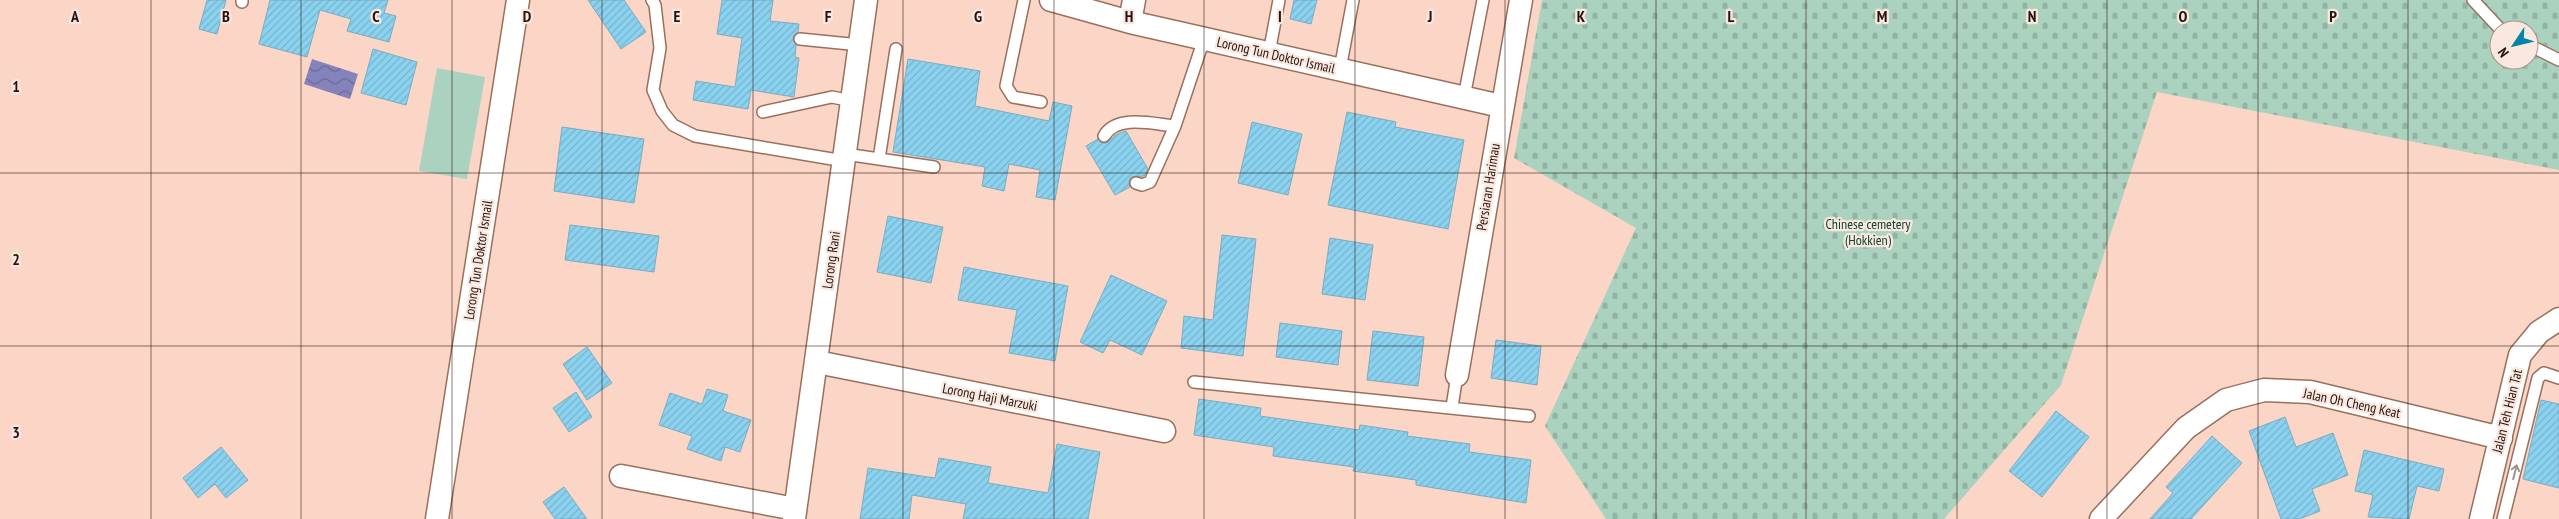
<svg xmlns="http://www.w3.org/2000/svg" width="2559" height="519" font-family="'PT Sans Narrow',sans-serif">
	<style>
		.cemetery { fill: url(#cemetery-stones); fill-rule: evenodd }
		.garden { fill: #aad2bf }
		.water { fill: url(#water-waves) }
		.building { fill: url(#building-hatch); stroke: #7bacc0 }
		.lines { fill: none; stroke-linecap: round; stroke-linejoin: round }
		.service-casing { stroke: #99705d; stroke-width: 14 }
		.minor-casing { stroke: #99705d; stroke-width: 25 }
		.service { stroke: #fff; stroke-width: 11 }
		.minor { stroke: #fff; stroke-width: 22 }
		.oneway { stroke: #9d9592 }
		.grid { fill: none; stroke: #25140d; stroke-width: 1; stroke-opacity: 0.55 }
		.labels { text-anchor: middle; stroke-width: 4.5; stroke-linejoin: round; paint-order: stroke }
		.street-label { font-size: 14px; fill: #25140d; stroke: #fae7df }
		.park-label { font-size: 14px; fill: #0a4531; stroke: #fae7df }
		.grid-label { font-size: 16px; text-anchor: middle; font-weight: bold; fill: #25140d; stroke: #fae7df; stroke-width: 4.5; stroke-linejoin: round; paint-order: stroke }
	</style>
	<defs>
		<pattern id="cemetery-stones" width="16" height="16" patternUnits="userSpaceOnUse" patternTransform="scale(1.25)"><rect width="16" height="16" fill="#aad2bf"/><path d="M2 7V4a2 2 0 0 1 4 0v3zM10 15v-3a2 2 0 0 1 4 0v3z" fill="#92b3a3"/></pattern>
		<pattern id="water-waves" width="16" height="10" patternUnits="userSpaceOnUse" patternTransform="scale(1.25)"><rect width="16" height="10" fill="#8483bb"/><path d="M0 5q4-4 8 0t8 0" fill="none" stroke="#6c6a96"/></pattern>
		<pattern id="building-hatch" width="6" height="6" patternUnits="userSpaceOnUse" patternTransform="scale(1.25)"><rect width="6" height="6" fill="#8ad2ef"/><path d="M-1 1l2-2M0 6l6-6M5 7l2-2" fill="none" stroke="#77b3cc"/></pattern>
	</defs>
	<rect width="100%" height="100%" fill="#fbd5c5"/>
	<!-- cemetery -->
	<path class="cemetery" d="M1542,0H2559V170L2157,92L2061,385L1944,519H1606L1545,426L1636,228L1514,158ZM2499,30H2529V60H2499Z"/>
	<!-- garden -->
	<path class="garden" d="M437,68L485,77L467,179L419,171Z"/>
	<!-- water -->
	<path class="water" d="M312,59L358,74L350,99L304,84Z"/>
	<!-- building -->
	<path class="building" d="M207,0H226L217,34L199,29Z
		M270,0H388L384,13L396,16L389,42L347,31L351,19L320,10L307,57L259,44Z
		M588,0H624L646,32L621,49Z
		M722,0H773L770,21L799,24L798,32L793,39L796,45L795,57L799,58L794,97L751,90L748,109L693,100L696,81L735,87L742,38L717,34Z
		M1294,0H1317L1311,24L1290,19Z
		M373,49L417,62L406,105L361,93Z
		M908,59L980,71L975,106L1049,121L1053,102L1072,106L1055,200L1036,197L1040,170L1009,164L1004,191L982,186L985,167L893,152Z
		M1347,112L1396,122L1395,127L1464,140L1448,229L1328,205Z
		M1252,122L1302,134L1288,195L1238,183Z
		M562,127L644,139L634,203L554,191Z
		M1126,131L1148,169L1144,176L1131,177L1129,181L1130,187L1115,195L1086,146L1098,139L1102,143H1107L1115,135Z
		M888,216L943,227L931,283L877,272Z
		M570,225L659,236L654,272L565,260Z
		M1222,235L1256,239L1243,356L1181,348L1184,316L1213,320Z
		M1330,238L1373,245L1365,300L1322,294Z
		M964,267L1068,286L1055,361L1009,353L1017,310L958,300Z
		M1111,275L1167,301L1142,355L1110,340L1103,353L1080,342Z
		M1280,323L1342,331L1338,365L1276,357Z
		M1373,331L1424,337L1418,386L1367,380Z
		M1496,340L1541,346L1537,385L1491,378Z
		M587,347L612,383L587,400L563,364Z
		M707,389L728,395L723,411L751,420L740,452L725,447L721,461L687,449L692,436L659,425L670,393L702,404Z
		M576,392L592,417L569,432L553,408Z
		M1199,399L1261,408L1260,416L1359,430L1360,425L1408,432L1407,436L1470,444L1469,452L1531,460L1526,503L1416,485V480L1353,471L1354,467L1273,456L1274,447L1194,435Z
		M2541,400L2559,404V488L2523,479Z
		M2056,411L2089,437L2042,497L2009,471Z
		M2285,417L2296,447L2333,433L2348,475L2312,489L2320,511L2299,519H2281L2249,431Z
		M2212,436L2242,463L2191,519H2150L2173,493L2166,487Z
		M1057,444L1100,452L1088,519H963L966,504L912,495L909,519H860L868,468L935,478L939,458L991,467L988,483L1048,493Z
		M221,447L248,480L226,498L215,484L198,498L183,478Z
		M2364,450L2444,469L2439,491L2417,486L2409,519L2368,517L2373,495L2355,491Z
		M564,487L587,519H555L543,502Z"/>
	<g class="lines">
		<!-- service casing -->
		<g class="service-casing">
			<path id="service" d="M652,0L655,5L660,48L653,90L662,111L673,125L695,136L844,161
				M1024,0L1006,86L1013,97L1041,102
				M2473,0L2501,30
				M242,2V0
				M800,39L860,45
				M2529,45L2559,60
				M1269,53L1279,0
				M1340,69L1353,0
				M1464,97L1483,0
				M763,112L832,97L852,101
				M1104,136C1117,114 1153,124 1175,126
				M845,154L934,167
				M879,159L896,49
				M1136,183L1142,185L1150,182L1175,126L1204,39
				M1194,382L1529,416
				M1452,407L1457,375
				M2503,519L2538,378L2544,373L2559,378"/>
		</g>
		<!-- minor casing -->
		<g class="minor-casing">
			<path id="minor" d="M1051,0L1130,22L1501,106
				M1130,22L1134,0
				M817,362L1164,431
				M1457,375L1521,0
				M621,476L795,509
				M437,519L518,0
				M794,519L866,0
				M2101,519L2186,428L2226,400L2264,390L2310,392L2501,438
				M2481,519L2520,355L2539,332L2559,319"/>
		</g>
		<!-- service -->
		<use href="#service" class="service"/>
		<!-- minor -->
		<use href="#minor" class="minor"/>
	</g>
	<!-- one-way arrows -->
	<defs><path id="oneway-shaft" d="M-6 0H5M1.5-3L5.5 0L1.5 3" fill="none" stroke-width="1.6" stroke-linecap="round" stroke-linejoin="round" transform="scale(1.25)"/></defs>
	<use class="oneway" href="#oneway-shaft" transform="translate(2515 472) rotate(-76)"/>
	<!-- grid -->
	<path class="grid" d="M151,0V519M301,0V519M452,0V519M602,0V519M753,0V519M903,0V519M1054,0V519M1204,0V519M1355,0V519M1505,0V519M1656,0V519M1806,0V519M1957,0V519M2107,0V519M2258,0V519M2408,0V519M0,173H2559M0,346H2559"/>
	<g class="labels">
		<!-- street labels -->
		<g class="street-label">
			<text transform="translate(1276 55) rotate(13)" y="5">Lorong Tun Doktor Ismail</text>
			<text transform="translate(1488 187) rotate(-81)" y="5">Persiaran Harimau</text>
			<text transform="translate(478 260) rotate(-81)" y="5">Lorong Tun Doktor Ismail</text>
			<text transform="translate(831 260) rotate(-82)" y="5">Lorong Rani</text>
			<text transform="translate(990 397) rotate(11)" y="5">Lorong Haji Marzuki</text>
			<text transform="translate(2352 403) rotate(12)" y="5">Jalan Oh Cheng Keat</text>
			<text transform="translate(2507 411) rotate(-76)" y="5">Jalan Teh Hian Tat</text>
		</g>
		<!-- park labels -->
		<g class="park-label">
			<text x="1868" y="229">Chinese cemetery<tspan x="1868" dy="16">(Hokkien)</tspan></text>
		</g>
	</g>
	<g class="grid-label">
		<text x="75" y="22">A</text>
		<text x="226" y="22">B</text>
		<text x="376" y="22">C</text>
		<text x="527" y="22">D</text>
		<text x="677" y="22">E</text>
		<text x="828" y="22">F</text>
		<text x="978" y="22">G</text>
		<text x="1129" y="22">H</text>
		<text x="1280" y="22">I</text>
		<text x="1430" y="22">J</text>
		<text x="1581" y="22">K</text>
		<text x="1731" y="22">L</text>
		<text x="1882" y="22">M</text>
		<text x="2032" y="22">N</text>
		<text x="2183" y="22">O</text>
		<text x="2333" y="22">P</text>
		<text x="16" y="92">1</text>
		<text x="16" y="265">2</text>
		<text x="16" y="438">3</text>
	</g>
	<!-- north arrow -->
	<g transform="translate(2514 45) rotate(235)"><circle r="24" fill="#fae7df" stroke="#a5938b"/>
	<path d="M0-4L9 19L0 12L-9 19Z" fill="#0084a7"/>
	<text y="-8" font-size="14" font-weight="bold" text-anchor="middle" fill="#25140d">N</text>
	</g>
</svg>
